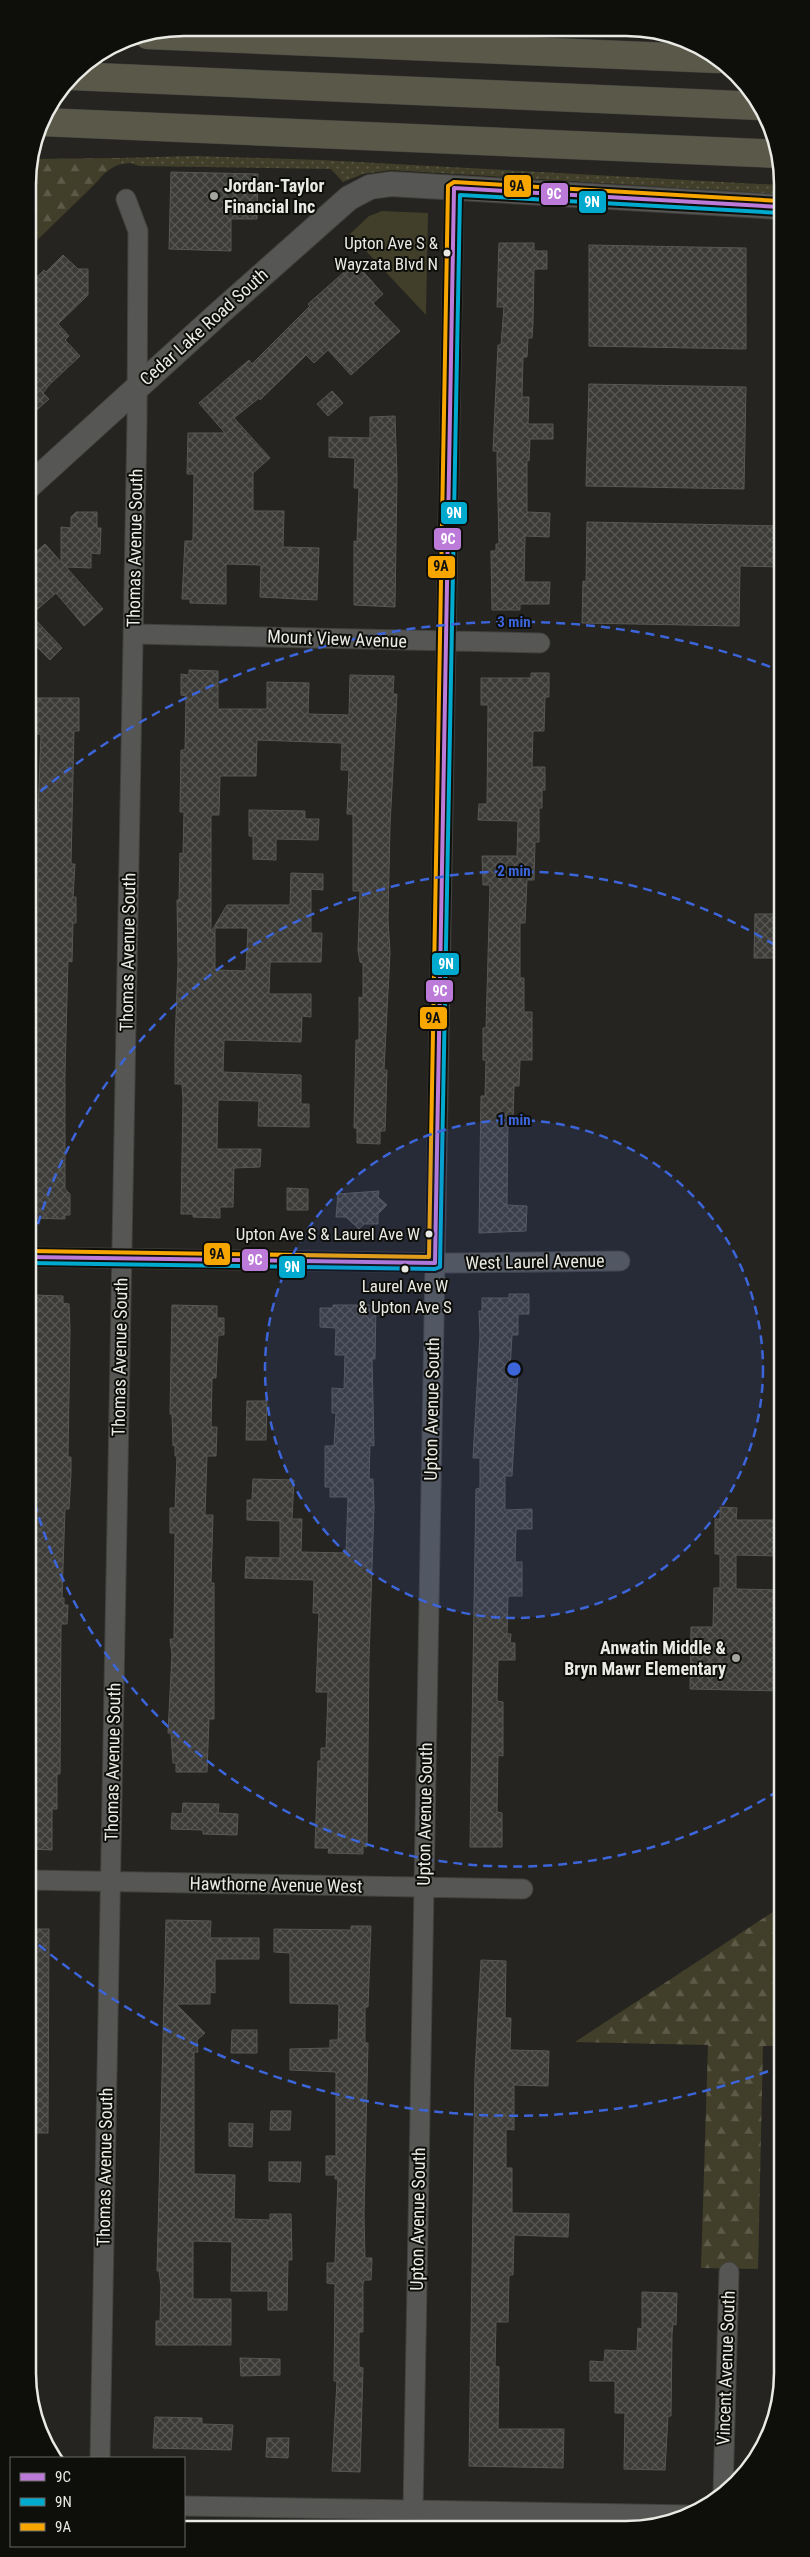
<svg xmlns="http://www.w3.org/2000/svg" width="810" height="2557" font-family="'Roboto Condensed',sans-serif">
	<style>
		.grass { fill: url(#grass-dots) }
		.forest { fill: url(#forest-firs) }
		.green { fill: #413f29 }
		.building { fill: url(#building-cross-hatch); stroke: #575753; fill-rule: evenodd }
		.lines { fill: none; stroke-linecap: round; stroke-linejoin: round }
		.minor-casing { stroke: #42413e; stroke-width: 21 }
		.tertiary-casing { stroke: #42413e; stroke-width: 26 }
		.motorway-casing { stroke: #42413e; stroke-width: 29 }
		.minor { stroke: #565654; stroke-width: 19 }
		.tertiary { stroke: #565654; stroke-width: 24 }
		.motorway { stroke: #5a5949; stroke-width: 28 }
		.bus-1-casing { stroke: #0e0e0b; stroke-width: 8 }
		.bus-2-casing { stroke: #0e0e0b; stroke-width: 8 }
		.bus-3-casing { stroke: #0e0e0b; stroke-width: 8 }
		.bus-1 { stroke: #bd7bd9; stroke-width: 4 }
		.bus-2 { stroke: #00a9ce; stroke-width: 4 }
		.bus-3 { stroke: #f7a600; stroke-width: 4 }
		.ring { fill: none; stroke: #3c65da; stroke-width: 2.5; stroke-dasharray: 9 6 }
		.poi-dot { fill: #a5a5a0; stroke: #0e0e0b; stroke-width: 2 }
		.bus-dot { fill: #eaeae5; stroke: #0e0e0b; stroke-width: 2 }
		.labels { text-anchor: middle; stroke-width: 4; stroke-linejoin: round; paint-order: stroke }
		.bus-label { font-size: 17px; fill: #eaeae5; stroke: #0e0e0b; text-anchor: end }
		.poi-label { font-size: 18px; font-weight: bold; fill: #eaeae5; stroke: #0e0e0b; text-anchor: start }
		.street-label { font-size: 18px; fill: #eaeae5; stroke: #0e0e0b }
		.rim { fill: none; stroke: #eaeae5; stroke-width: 2.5 }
		.centre { fill: #3c65da; stroke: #0e0e0b; stroke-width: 2.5 }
		.ring-label { font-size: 15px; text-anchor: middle; font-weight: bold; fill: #3c65da; stroke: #0e0e0b; stroke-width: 4; stroke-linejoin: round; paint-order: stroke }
		.line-badge { stroke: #0e0e0b; stroke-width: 2 }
		.badge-label { font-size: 14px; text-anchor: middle; font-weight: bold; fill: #fff }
		.pale-badge-label { font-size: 14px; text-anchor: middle; font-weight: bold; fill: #111 }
	</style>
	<defs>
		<pattern id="grass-dots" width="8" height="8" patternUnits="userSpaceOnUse" patternTransform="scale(1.25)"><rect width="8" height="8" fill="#413f29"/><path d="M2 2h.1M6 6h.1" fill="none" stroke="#5d5b48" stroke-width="1.8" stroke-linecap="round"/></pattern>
		<pattern id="forest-firs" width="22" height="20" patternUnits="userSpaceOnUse" patternTransform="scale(1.25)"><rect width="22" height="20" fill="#413f29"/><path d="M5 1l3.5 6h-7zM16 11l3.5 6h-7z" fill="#5d5b48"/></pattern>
		<pattern id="building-cross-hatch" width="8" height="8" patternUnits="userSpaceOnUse" patternTransform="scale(1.25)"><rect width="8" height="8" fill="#3c3b38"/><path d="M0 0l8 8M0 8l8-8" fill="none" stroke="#585855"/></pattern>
	</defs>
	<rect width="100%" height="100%" fill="#252420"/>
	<!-- grass -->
	<path class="grass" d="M195,156L321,160L780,185V194L391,170L363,174L343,182L331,169L139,166L131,163L121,164L120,158Z"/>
	<!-- forest -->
	<path class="forest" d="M120,158L121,164C109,168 103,174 95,184L28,249V174L32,159Z
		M782,1906V2046H763L758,2269L701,2268L708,2045L575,2042Z"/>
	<!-- green -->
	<path class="green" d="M382,211L428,213L426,315L350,234L369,216Z
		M184,2522L454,2527H184Z"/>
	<!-- building -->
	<path class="building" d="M171,172L258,174L257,219H231V251L169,249Z
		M499,243H534V251H547V269H534L533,323L532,338H528L527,357H523L522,397H529L528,424H553V439H530L529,461L527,460V512L550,513L549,537L525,536L524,582H550L549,604H520V610H492L491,551H496V544H499L497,460V451H493L498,345H501L504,307H497Z
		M589,245L746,248V349L589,346Z
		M63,255L78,269H88V295L58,324L69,336L65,340L80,356L49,385L43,393L49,399L28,418V286L44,270L46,272Z
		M350,267L354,271L359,267L383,294L373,303L400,331L351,375L328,350L314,363L306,355L260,400L259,398L234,418L270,458L253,473V511H284L283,547L319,548L317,600L260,597L261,565L226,564V604L190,603V599H182L185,541H192L193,539L194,474H187L188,433H225L199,403L249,360L252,364L310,306L308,304Z
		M589,384L746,387L744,489L586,486Z
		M332,391L343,403L328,416L317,404Z
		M395,416L397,477L395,607L354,605V541L357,542L359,488H354L355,458L329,457V437L370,438V417Z
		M76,512H97V528H101L100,554L91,553V568L66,567L103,609L84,626L56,593L31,615L62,648L50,660L28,638V559L45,544L61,562V527L71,528V517Z
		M587,522L780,526V567L740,566L739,626L582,623L583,581L586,582Z
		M189,670L218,671V709H267V682L309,683L308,714L349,715L350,675L394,676L393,694H397L390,825L388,920L390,953L384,1070H387L386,1102L385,1131H380V1144L357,1143V1128H354L356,1040H359V997L363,998V963L360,962L358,950L360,891H353V814H347L349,770H341L342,743L257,740L256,776H220L219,815H211V932L227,905H290L291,873L323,874V890L311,889V933H322L321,962H270L269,994H311V1017L302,1016L301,1042L224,1040L223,1072L301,1075V1104H309V1127L258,1126L259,1101L218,1100L217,1149H261L260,1167L234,1168L233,1207H220V1218L193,1217V1214H181L183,1099L182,1084H175V1043L178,964L177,900H179L180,853L183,854L184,812H180L181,750H185L186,696L181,695V674L189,675ZM215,928H248L246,971L215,970Z
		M531,673H549V697H545L544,731H533L532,767H545V790H542V808H539V842H535L534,880H527L525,923H520V978H524V1012H532V1060H520L519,1086H514L513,1120H508L507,1205L527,1206L526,1231L479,1233L481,1096H485L486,1060H483V1028H486L490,885H483L482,856H517L518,821L478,820L479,804H487L488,705H481V678H531Z
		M28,698H79V731H74L71,864H75L73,897H76V923H73L72,962L68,961L65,1073V1189L70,1194V1215H65V1219L29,1218V1045H37V998H29V943H35V908H38V875L35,874L34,815H38L41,734H28Z
		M249,810L305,811V819H319L318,840L276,839V860L253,859V836H249Z
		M755,914H780V958H754Z
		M287,1188L308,1189V1210H287Z
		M379,1191L378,1197L387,1205L378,1214V1224H364L359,1229L346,1217H336L338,1194Z
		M509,1294H529V1314H518V1335H512L510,1370L518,1371L512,1476H505V1510L532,1509V1529H516L515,1562H522V1596H508L507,1634H511L510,1643H515V1660H498L497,1701L503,1702V1756L498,1755L497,1812L502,1813V1847H470L476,1489L480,1488V1458H473L480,1335L479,1311H482V1298H509Z
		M34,1295L63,1296V1303L69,1304L70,1330L68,1457H71V1473L69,1509H65L62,1598H64V1605H68L67,1624H61L60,1774H57V1809H52V1850L30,1849L29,1370H33Z
		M172,1305L217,1306V1318H224V1335H218L216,1378H212L211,1427H217L216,1456H207L205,1515H213L211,1583H214V1719H209L207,1772H176V1763H173L171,1733H168L172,1654L170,1639H174L175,1533H170V1508H175L177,1456H175V1445L173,1446L172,1414H170Z
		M333,1305H376L375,1359H372L374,1446L370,1445L369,1479H373L374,1507L369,1658L367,1847L363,1846V1854L328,1853L329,1848H315L318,1761H321V1748H326L328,1692H316L319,1613H313L314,1580L245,1578L246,1557L280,1558V1521L247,1520V1500H252L253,1479L294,1480L292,1519H302L301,1552L346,1553L348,1497H330V1487H325V1446H334L336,1413H332V1388L344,1389L345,1355H335L336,1328L320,1327V1308H333Z
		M247,1401H267L266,1440H246Z
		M720,1507L737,1508L736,1520H781V1556L736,1555V1589L781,1590V1691L690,1689L691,1627H713L714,1588H720V1554H715V1519H720Z
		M183,1803L219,1804L218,1813L238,1814L237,1835L203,1834V1830L171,1829L172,1813L182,1814Z
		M166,1920L211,1921L210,1938H259V1959H215V1993L210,1992V2004H176L205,2033L197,2040L198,2052H194V2174L235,2175L234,2219L270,2220V2214H291L292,2260H288L287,2310H268V2291H231L232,2242L193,2241V2299H231V2345H156V2321H160L161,2286L159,2271H157Z
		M351,1926H371L368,2007H365V2043H368L364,2214L365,2258H372L371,2280H364L363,2284V2332H359V2367L363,2368L360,2472L332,2471L337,2381H334L335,2284L327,2283V2263H335L338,2179H335V2175H326V2156H336V2072L290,2070V2049L330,2048V2040H338L339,2006L338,2004L290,2003V1953L274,1952V1929L351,1930Z
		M30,1929H49L48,2133H30Z
		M481,1960L506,1961L505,2018H511L510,2050L549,2051L548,2086L514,2085V2130L506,2129V2168H512V2213L569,2214L568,2237L514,2235L513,2275H509L508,2322H496L495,2366L499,2367L498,2429H564L563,2468L469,2466L475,2073Z
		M232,2030H257V2053H231Z
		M271,2111H291L290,2130H270Z
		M229,2123L253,2124L252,2147L229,2146Z
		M269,2162H301L300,2182L269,2181Z
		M642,2292L677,2293L676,2325L673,2324L672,2334L671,2416H668L665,2470L624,2469L625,2413H615V2381H590V2361L604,2362L605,2350L637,2351L638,2328L642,2329Z
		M240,2358L280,2359V2375L241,2376Z
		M155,2417L202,2418V2424L233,2425L231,2450L153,2448Z
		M267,2438H289L288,2458L266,2457Z"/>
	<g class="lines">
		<!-- minor casing -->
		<g class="minor-casing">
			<path id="minor" d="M134,634L540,643
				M29,1257L457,1263L620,1261
				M30,1880L523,1889
				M100,2458L137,421L138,231L126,199
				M723,2494L729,2272
				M184,2506L688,2515
				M413,2510L454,188"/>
		</g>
		<!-- tertiary casing -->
		<g class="tertiary-casing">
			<path id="tertiary" d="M28,487L216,316L349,198L370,187L391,184L780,207"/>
		</g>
		<!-- motorway casing -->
		<g class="motorway-casing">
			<path id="motorway" d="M148,35L718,59
				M72,76L760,106
				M42,122L780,154"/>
		</g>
		<!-- minor -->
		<use href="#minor" class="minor"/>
		<!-- tertiary -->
		<use href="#tertiary" class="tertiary"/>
		<!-- motorway -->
		<use href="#motorway" class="motorway"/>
		<!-- bus-1 casing -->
		<g class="bus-1-casing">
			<path id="bus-1" d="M29,1257L435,1263L454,188L780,207"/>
		</g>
		<!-- bus-2 casing -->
		<g class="bus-2-casing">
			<path id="bus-2" d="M29,1263L435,1269L440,1267L460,195L780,213"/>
		</g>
		<!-- bus-3 casing -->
		<g class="bus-3-casing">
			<path id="bus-3" d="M29,1251L429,1257L448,186L454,182L780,201"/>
		</g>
		<!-- bus-1 -->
		<use href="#bus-1" class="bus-1"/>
		<!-- bus-2 -->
		<use href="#bus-2" class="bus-2"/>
		<!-- bus-3 -->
		<use href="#bus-3" class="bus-3"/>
	</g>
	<!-- distance rings -->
	<circle cx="514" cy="1369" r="249" fill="#3c65da" fill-opacity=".12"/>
	<g class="ring">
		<circle cx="514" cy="1369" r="249"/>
		<path d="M778 1791A498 498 0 0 1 30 1485M30 1253A498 498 0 0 1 778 947"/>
		<path d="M782 2066A747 747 0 0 1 34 1941M29 801A747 747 0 0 1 776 669"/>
	</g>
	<!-- markers -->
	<g class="poi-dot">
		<circle cx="214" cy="196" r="5"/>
		<circle cx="736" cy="1658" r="5"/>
	</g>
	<g class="bus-dot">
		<circle cx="447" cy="253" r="4.5"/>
		<circle cx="429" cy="1234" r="4.5"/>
		<circle cx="405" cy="1269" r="4.5"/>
	</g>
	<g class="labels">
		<!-- bus labels -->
		<g class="bus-label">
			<text x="438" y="249">Upton Ave S &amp;<tspan x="438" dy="21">Wayzata Blvd N</tspan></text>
			<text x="420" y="1240">Upton Ave S &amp; Laurel Ave W</text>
			<text x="405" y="1292" text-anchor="middle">Laurel Ave W<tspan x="405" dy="21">&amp; Upton Ave S</tspan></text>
		</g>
		<!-- poi labels -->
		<g class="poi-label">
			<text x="224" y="192">Jordan-Taylor<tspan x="224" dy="21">Financial Inc</tspan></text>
			<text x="726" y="1654" text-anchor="end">Anwatin Middle &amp;<tspan x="726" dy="21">Bryn Mawr Elementary</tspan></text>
		</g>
		<!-- street labels -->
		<g class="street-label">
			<text transform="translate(204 327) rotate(-42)" y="6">Cedar Lake Road South</text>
			<text transform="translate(135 548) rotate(-89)" y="6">Thomas Avenue South</text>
			<text transform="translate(337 639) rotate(2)" y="6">Mount View Avenue</text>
			<text transform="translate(128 952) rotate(-89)" y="6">Thomas Avenue South</text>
			<text transform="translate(535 1262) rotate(-1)" y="6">West Laurel Avenue</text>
			<text transform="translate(120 1357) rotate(-89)" y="6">Thomas Avenue South</text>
			<text transform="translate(432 1409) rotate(-89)" y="6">Upton Avenue South</text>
			<text transform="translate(113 1762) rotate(-89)" y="6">Thomas Avenue South</text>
			<text transform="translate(425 1814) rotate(-89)" y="6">Upton Avenue South</text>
			<text transform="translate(276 1885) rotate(1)" y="6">Hawthorne Avenue West</text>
			<text transform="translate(105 2167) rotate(-89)" y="6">Thomas Avenue South</text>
			<text transform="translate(418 2219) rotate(-89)" y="6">Upton Avenue South</text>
			<text transform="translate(726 2368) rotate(-88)" y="6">Vincent Avenue South</text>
		</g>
	</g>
	<!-- crop -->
	<path d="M0 0H810V2557H0ZM184 36H626A148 148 0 0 1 774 184V2373A148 148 0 0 1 626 2521H184A148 148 0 0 1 36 2373V184A148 148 0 0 1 184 36Z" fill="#0e0e0b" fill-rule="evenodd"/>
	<path class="rim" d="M184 36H626A148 148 0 0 1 774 184V2373A148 148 0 0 1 626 2521H184A148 148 0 0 1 36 2373V184A148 148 0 0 1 184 36Z"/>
	<circle cx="514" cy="1369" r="8" class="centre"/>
	<g class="ring-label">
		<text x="514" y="627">3 min</text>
		<text x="514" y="876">2 min</text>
		<text x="514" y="1125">1 min</text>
	</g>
	<g class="line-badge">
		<rect x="503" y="174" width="29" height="24" rx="5" fill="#f7a600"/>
		<rect x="540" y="182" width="29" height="24" rx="5" fill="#bd7bd9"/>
		<rect x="578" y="190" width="29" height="24" rx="5" fill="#00a9ce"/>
		<rect x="440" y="501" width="28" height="24" rx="5" fill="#00a9ce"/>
		<rect x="433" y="527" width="29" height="24" rx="5" fill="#bd7bd9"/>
		<rect x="427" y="555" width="29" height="24" rx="5" fill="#f7a600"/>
		<rect x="431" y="952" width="29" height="24" rx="5" fill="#00a9ce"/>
		<rect x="425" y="979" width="29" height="24" rx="5" fill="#bd7bd9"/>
		<rect x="419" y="1006" width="29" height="24" rx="5" fill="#f7a600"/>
		<rect x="203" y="1242" width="28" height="24" rx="5" fill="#f7a600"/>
		<rect x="241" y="1248" width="28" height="24" rx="5" fill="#bd7bd9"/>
		<rect x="278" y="1255" width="28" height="24" rx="5" fill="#00a9ce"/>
	</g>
	<g class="badge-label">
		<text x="554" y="199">9C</text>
		<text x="592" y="207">9N</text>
		<text x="454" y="518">9N</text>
		<text x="448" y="544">9C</text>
		<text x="446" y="969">9N</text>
		<text x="440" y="996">9C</text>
		<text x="255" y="1265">9C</text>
		<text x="292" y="1272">9N</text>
	</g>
	<g class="pale-badge-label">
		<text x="517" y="191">9A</text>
		<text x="441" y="571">9A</text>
		<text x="433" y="1023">9A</text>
		<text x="217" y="1259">9A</text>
	</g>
	<!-- legend -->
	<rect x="10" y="2457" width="175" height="90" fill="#0e0e0b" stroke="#666662"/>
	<rect x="20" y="2473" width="25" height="8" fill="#bd7bd9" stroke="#666662"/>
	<text x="55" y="2482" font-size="15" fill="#eaeae5">9C</text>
	<rect x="20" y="2498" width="25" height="8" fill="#00a9ce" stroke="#666662"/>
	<text x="55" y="2507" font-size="15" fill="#eaeae5">9N</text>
	<rect x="20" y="2523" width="25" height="8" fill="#f7a600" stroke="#666662"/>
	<text x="55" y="2532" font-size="15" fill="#eaeae5">9A</text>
</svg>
